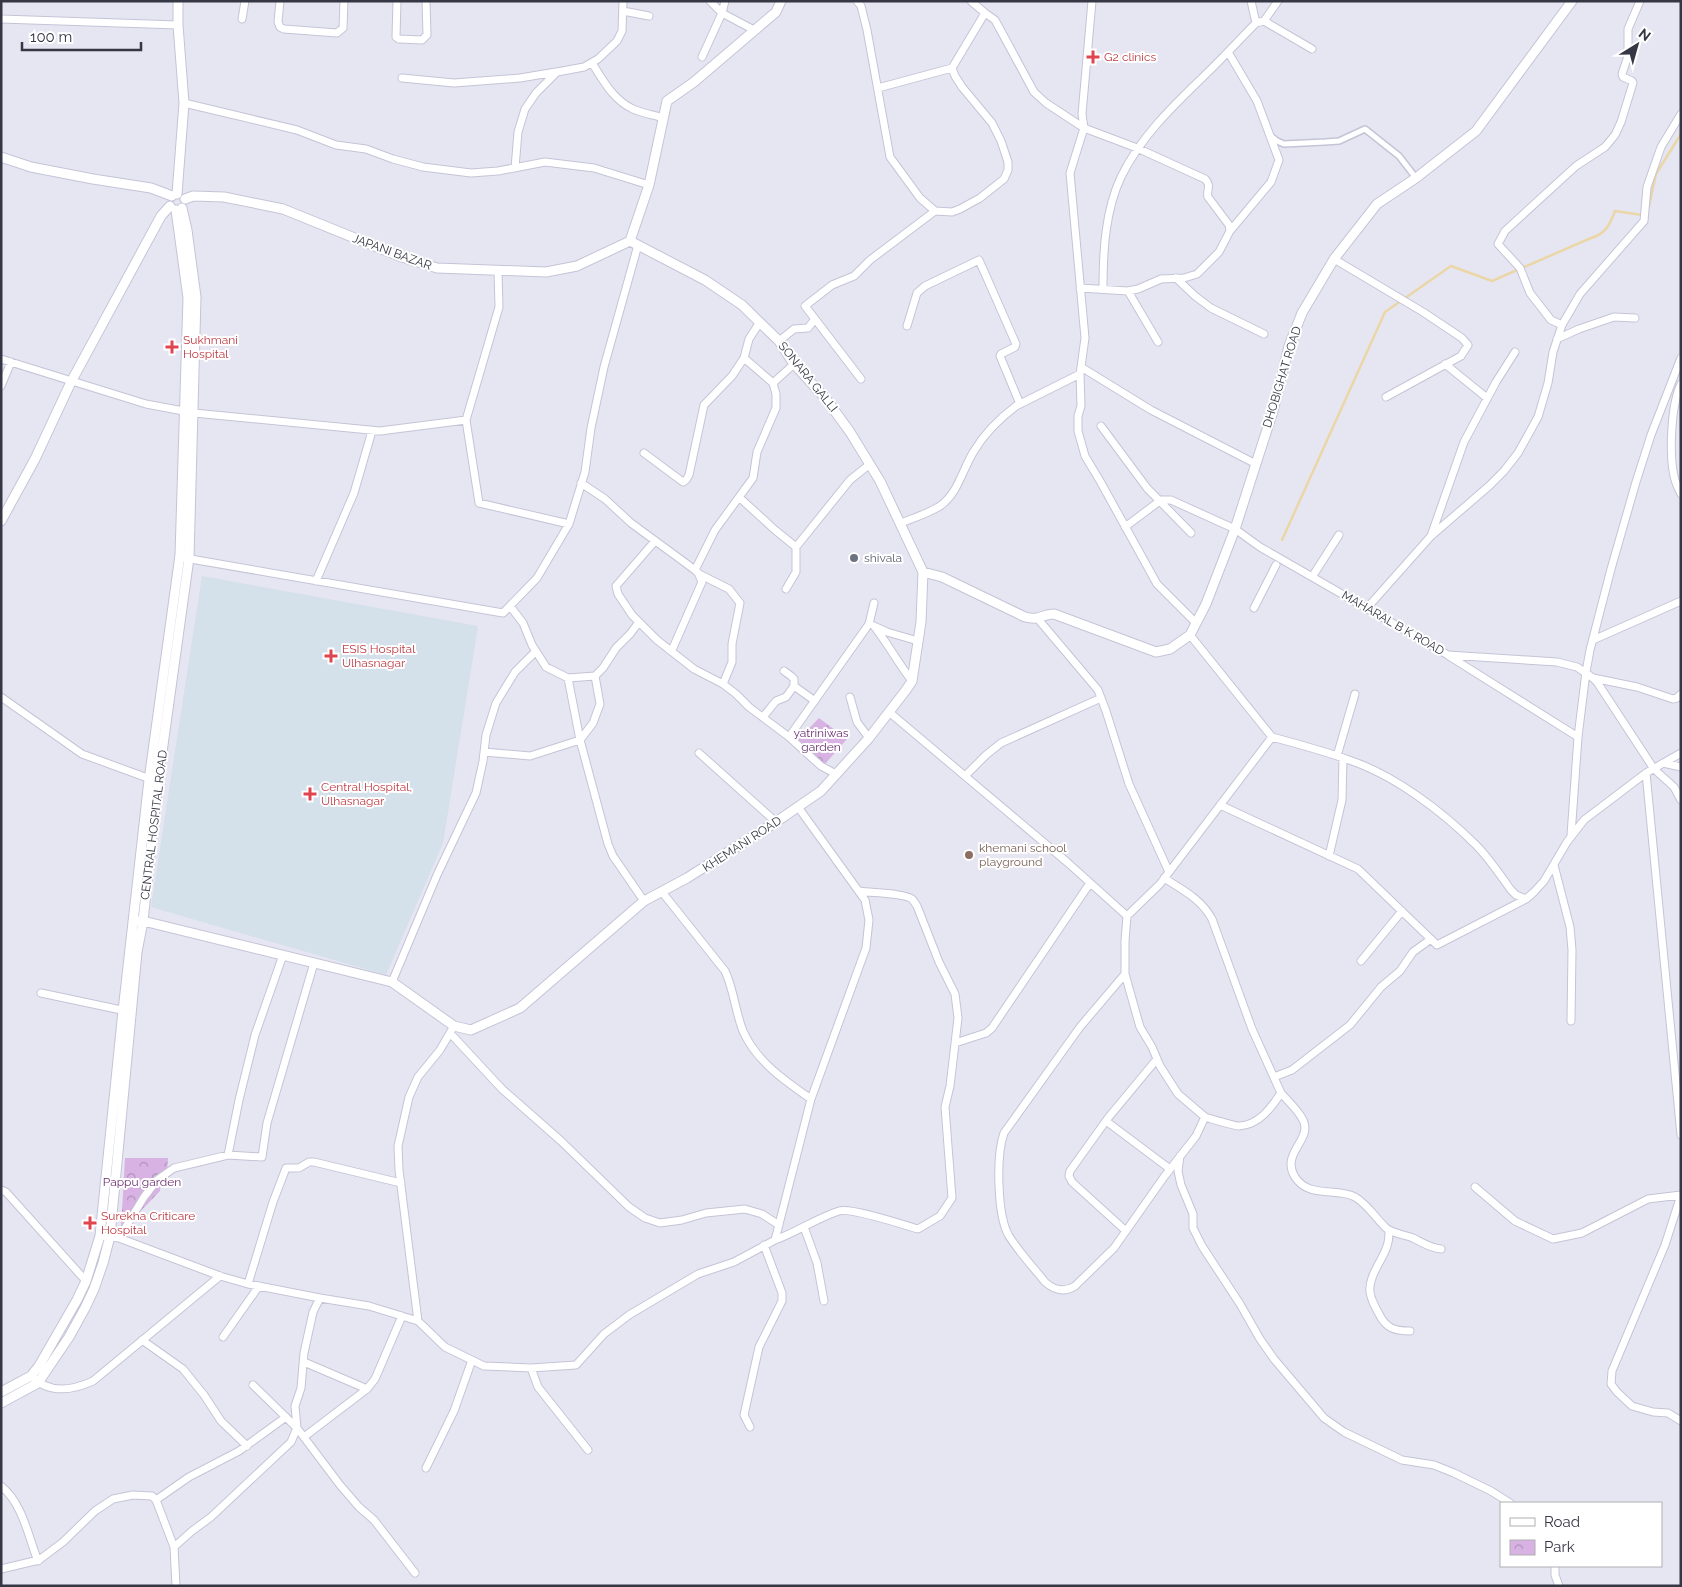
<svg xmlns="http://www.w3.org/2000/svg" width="1682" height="1587" font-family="Raleway,sans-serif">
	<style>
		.medical { fill: #d4e0ea }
		.park { fill: url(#park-crowns) }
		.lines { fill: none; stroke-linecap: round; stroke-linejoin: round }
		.stream { stroke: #ead6a7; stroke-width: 2.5 }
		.pedestrian-casing { stroke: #c4c4d7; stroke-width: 8 }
		.minor-casing { stroke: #c4c4d7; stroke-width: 9 }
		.tertiary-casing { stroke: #c4c4d7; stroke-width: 11 }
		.pedestrian { stroke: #fff; stroke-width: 5 }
		.minor { stroke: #fff; stroke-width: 7 }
		.tertiary { stroke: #fff; stroke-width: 9 }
		.health-dot { fill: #e0444e; stroke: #fff; stroke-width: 2 }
		.worship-dot { fill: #6b7280; stroke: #fff; stroke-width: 2 }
		.education-dot { fill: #8d6e63; stroke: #fff; stroke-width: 2 }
		.labels { text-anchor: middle; stroke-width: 4; stroke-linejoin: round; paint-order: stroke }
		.health-label { font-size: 12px; fill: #be3a42; stroke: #fff; text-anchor: start }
		.street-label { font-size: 12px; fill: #363744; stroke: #fff }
		.worship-label { font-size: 12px; fill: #5b616d; stroke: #fff; text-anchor: start }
		.park-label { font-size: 12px; fill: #6b2e71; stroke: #fff }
		.education-label { font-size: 12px; fill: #785e54; stroke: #fff; text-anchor: start }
	</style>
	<defs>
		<pattern id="park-crowns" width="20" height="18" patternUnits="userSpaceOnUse" patternTransform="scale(1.25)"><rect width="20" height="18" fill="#d7b2e3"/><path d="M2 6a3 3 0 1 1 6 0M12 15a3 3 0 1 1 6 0" fill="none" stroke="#af92ba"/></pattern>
	</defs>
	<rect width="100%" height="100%" fill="#e6e6f2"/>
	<!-- medical -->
	<path class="medical" d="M202,576L478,626L443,843L386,975L151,907Z"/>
	<!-- park -->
	<path class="park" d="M819,718L847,739L825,764L798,740Z
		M125,1158H168L167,1176H161L160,1191L134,1218L121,1228Z"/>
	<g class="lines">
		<!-- stream -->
		<path class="stream" d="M1648,211L1656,174L1681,134
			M1282,540L1385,312L1451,266L1492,281L1591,238C1606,234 1610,224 1615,211L1642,215"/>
		<!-- pedestrian casing -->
		<g class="pedestrian-casing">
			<path id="pedestrian" d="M1272,137L1277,141L1284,144L1325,142L1339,141L1365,129L1399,156L1416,178"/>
		</g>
		<!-- minor casing -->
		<g class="minor-casing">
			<path id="minor" d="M280,1L278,22L280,27L284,29L337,33L343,28L344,1
				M397,1L396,37L399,39L422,40L427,35L426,1
				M710,1L722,13L754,30
				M857,1L861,6L867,30L890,157L920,198L935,211
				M1092,1L1082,114L1084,128L1070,173L1085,338L1080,374L1081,406L1078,416V431L1085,456L1100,481L1157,584L1196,623
				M1251,1L1256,23
				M623,11L649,16
				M985,13L995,20L1034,92L1046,103L1084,128L1137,148L1205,179C1212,186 1206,190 1208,197L1229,225L1230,231L1219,252L1197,274L1184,278L1161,279L1138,289L1128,291L1080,288
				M1,19L178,25
				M242,19L245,1
				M1264,21L1278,1
				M1228,52L1257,101L1279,160L1271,182L1230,231
				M702,57L722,13L725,1
				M592,63C603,80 613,100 633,109C642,113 653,115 663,118
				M402,78L454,83L520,78L556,72
				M878,88L952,68
				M184,103L297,130L336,145L366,149L393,159L423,167L471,173L498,171L545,162L594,168L649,185
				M515,168L518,132L525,109L536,93L557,72L584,67L598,59L617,41L622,31L623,1
				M1334,259L1423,312L1462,338L1468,345L1461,356L1386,397
				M1176,278L1195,296L1211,308L1264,334
				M1103,289C1103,252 1105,211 1121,177C1141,136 1173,106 1205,75C1223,58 1239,40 1256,23L1264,21L1312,49
				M1128,291L1158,342
				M815,319L861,379
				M1562,325L1551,320L1530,293L1520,268L1498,244L1505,231L1576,166L1605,147L1615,135L1621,122L1633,83L1632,81L1623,77L1622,74L1628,56V29L1640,1
				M907,326L917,293L925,286L979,260L1016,344L1015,347L1001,354L1000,356L1020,404
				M1557,339L1579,329L1614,317L1635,318
				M779,341L794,329L808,328L815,319L805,306L832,285L854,276L870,260L935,211L952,212L960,209L980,198L1004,179L1008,170V162L1001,141L992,123L962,87L955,76L952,68L985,13L971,1
				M1,359L146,404L194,413L380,431L466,420L479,503L569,524
				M1445,364L1487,398
				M1081,367L1151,410L1256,464
				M773,383L794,364
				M1681,384C1671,404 1669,453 1674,476C1675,482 1678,488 1681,494
				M1,386L11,362
				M466,420L499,307L498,271
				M1101,426L1147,488L1191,533
				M644,453L683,482L686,480L689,475L704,405L732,376L744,358L749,339L760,322
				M581,483L605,499L631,523L695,570L699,574L729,589L740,603L732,644V662L723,684
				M740,498L775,530L796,547
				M901,523C914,518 929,513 940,506C958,494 963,468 974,451C984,434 1000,418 1016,406L1080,374
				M1125,527L1161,500H1171L1235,529L1260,547L1448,655L1557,662L1577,667L1593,678L1597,682L1654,769L1674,787L1681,800
				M1431,536L1489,486L1504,471L1518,453L1538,417L1548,383L1553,352L1562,325L1580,294L1644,221L1647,187L1661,147L1681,114
				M655,541L616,586L618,594L632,615L657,640L694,669L723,684L736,694L749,707L789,737L821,766L836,774
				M179,557L503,613L537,578L569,524L585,472L591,428L604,367L638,245
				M695,570L715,530L753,478L757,452L776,408V394L773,383L744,358
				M1312,577L1339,535
				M316,581L354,493L372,431
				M786,589L796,572V547L850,480L870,464
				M510,606L523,623L532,645L546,667L568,678L595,676L603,668L616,648L630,634L639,622
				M1254,608L1276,565
				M1367,608L1431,536L1464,442L1496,382L1515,352
				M1038,619L1098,690L1106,711L1129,784L1169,872
				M874,626C888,644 898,663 912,681
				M876,627L887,632L918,641
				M1593,640L1681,601
				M672,650L702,582L699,575
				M1449,656L1578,737
				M568,678L580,740L608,844L613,856L644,901
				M1593,678L1637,687L1673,699L1677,698L1681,694
				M794,686L815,701
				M1,697L82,754L153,780
				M850,697L857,722L869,738
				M889,712L1067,862L1127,916L1125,941V974L1140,1027L1152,1047L1160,1066L1178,1094L1205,1117L1196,1136L1164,1177L1114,1248L1075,1286C1064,1293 1054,1290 1045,1282C1033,1267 1019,1252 1009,1236C997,1216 996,1155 1004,1133L1080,1027L1125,974
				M763,717L776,701L786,697L794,686V679L791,676L784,671
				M789,737L869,624L874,603
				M1272,737C1298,744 1324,751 1349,760C1394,775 1442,811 1476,845C1489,858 1500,875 1511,890L1516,895L1526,899
				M484,752L530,756L580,740L593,723L600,704L595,676
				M699,753L776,822
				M1337,756L1355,694
				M1663,763L1681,767
				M1646,773L1681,1135
				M965,776L986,755L1001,743L1101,698
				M1220,805L1358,869L1437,945L1526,899L1534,892L1544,881L1567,842L1584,820L1646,773L1681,753
				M1571,835L1578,737L1586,672L1590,650L1611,569L1636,482L1651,435L1681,358
				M1329,856L1342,800L1343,758
				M1554,865L1570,927L1572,950L1571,1021
				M1164,878C1183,890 1201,899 1212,919L1252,1029L1281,1093C1271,1108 1259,1125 1239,1126C1234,1126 1212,1119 1205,1117
				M662,892L725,971C734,990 735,1011 743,1031C756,1061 785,1081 811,1099
				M1127,916L1160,884L1272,737L1190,635
				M1361,961L1402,911
				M392,982L437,875L476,793L483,761L486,735L496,703L515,672L535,652
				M41,993L126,1011
				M454,1026L440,1050L418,1077L409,1097L398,1146L399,1170L418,1321L445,1347L484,1366L531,1368L576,1365L604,1334L629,1315L698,1274L734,1262L775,1240L811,1099L866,948L869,920L865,900L798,807
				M450,1033L502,1089L561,1141L629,1207L645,1218L660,1223L682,1220L706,1213L745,1209L762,1214L779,1225
				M955,1043L986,1033L992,1028L1090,883
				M1274,1077L1292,1070L1350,1025L1381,987L1400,971L1413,952L1431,939
				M1281,1093C1288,1101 1299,1111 1303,1120C1313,1140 1280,1153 1295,1177C1309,1199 1337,1187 1355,1197C1367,1204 1375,1217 1385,1227C1392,1234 1403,1234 1413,1238C1423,1243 1430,1248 1441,1249
				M1106,1121L1170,1169
				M228,1155L239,1100L255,1035L283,955
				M1180,1156L1178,1171L1181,1185L1193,1214V1228L1202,1246L1240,1304L1260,1339L1274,1359L1324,1418L1344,1432L1402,1460L1434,1465L1454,1473L1491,1491L1510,1503
				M1475,1187L1515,1221L1553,1239L1582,1233L1648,1199L1681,1195
				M1,1190L6,1192L86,1281
				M1681,1195L1665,1245L1612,1371L1611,1384L1617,1392L1632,1406L1653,1412L1668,1413L1681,1421
				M804,1227L817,1263L824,1301
				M1389,1230C1389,1235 1389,1241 1387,1246C1383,1260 1368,1276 1370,1292C1371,1300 1375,1307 1379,1314C1386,1328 1394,1331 1410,1331
				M1126,1231L1072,1182L1069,1176L1070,1171L1108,1118L1157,1059
				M100,1236L119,1238L220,1276L248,1284L320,1298
				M119,1238L144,1197L157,1180L174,1168L228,1155L262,1157L267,1123L314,963
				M775,1240C797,1232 817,1218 839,1211C850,1207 904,1225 918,1229L940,1216L952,1198L945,1107L950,1086L958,1018L955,994L939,962L917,906C915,903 914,901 912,899C904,893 870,893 859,891
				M248,1284L273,1202L286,1168H299L309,1162H314L401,1183
				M223,1337L259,1286
				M142,1340L183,1369L204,1395L221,1421L247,1446
				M304,1362L367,1389
				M531,1368L538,1387L588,1450
				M31,1376C49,1394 71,1391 93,1381L220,1276
				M253,1385L297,1428L340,1485L359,1507L374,1520L415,1573
				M750,1427L744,1415L759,1347L782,1301V1293L764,1245
				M304,1437L367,1389L375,1379L402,1316
				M426,1468L454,1411L472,1360
				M1,1486C23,1504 28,1536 38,1561
				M156,1500L189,1477L239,1451L286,1417
				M1555,1566V1575L1559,1586
				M1,1569L39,1560L63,1542L95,1511L113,1499L133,1495L152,1496L156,1500L174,1547
				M176,1586L174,1547L192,1531L211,1517L291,1442L297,1428L295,1406L301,1388L304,1353L313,1312L320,1298L369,1306L418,1321"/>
		</g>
		<!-- tertiary casing -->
		<g class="tertiary-casing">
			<path id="tertiary" d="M1,157L31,167L93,179L151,188L172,196
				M177,194L184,103L178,25V1
				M185,199L193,196L224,197L283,209L399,256L437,268L546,272L577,266L630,241
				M630,241L649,185L667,101L694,82L776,12L781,1
				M1,521L35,459L71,382L161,216L170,206
				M923,572L942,577L1025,617C1041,621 1041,614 1054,614L1156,652L1170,649L1190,635L1206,604L1235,529L1273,411L1289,346L1302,313L1334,259L1377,204L1416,178L1476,131L1572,1
				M133,921H143L392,982L454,1026L471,1030L520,1008L644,901L687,878L776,822L821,791L869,738L906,690L912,681L921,622L923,572L880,481L850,432L826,399L794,364L779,341L742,305L705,280L630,241
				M1,1392L31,1376L39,1366L77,1300L86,1281L100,1236L123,1011L149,780L180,555L188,298L176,210
				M1,1403L38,1383L69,1337L85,1308L94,1289L103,1263L110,1236L137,952L143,921L158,781L189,558L196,297L187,230L182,208"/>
		</g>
		<!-- pedestrian -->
		<use href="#pedestrian" class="pedestrian"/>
		<!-- minor -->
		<use href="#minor" class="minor"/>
		<!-- tertiary -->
		<use href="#tertiary" class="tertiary"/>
	</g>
	<!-- markers -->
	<g class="health-dot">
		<path d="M1090.5 49.5h5v5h5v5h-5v5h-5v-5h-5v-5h5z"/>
		<path d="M169.5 339.5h5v5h5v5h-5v5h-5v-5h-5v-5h5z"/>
		<path d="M328.5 648.5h5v5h5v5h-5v5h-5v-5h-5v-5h5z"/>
		<path d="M307.5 786.5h5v5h5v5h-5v5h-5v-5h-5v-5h5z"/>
		<path d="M87.5 1215.5h5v5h5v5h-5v5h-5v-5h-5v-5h5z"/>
	</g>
	<circle class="worship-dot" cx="854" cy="558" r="5"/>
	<circle class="education-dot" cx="969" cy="855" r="5"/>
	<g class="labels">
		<!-- health labels -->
		<g class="health-label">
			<text x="1104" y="61">G2 clinics</text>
			<text x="183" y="344">Sukhmani<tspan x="183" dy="14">Hospital</tspan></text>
			<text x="342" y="653">ESIS Hospital<tspan x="342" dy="14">Ulhasnagar</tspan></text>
			<text x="321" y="791">Central Hospital,<tspan x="321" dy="14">Ulhasnagar</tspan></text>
			<text x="101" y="1220">Surekha Criticare<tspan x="101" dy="14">Hospital</tspan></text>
		</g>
		<!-- street labels -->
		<g class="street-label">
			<text transform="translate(392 252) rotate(20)" y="4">JAPANI BAZAR</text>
			<text transform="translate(808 377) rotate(51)" y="4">SONARA GALLI</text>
			<text transform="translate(1282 377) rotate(-73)" y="4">DHOBIGHAT ROAD</text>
			<text transform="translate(1393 623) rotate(30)" y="4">MAHARAL B K ROAD</text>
			<text transform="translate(154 825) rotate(-83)" y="4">CENTRAL HOSPITAL ROAD</text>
			<text transform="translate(742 844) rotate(-33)" y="4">KHEMANI ROAD</text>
		</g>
		<!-- worship labels -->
		<g class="worship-label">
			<text x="864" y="562">shivala</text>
		</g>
		<!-- park labels -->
		<g class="park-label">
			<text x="821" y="737">yatriniwas<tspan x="821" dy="14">garden</tspan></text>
			<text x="142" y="1186">Pappu garden</text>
		</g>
		<!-- education labels -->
		<g class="education-label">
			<text x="979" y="852">khemani school<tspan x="979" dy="14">playground</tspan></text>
		</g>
	</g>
	<!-- border -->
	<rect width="1682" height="1587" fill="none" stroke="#363744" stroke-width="5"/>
	<!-- legend -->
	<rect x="1500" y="1502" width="162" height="65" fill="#ffffff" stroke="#afafb4"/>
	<rect x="1510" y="1518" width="25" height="8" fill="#ffffff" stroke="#afafb4"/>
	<text x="1544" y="1527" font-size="15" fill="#363744">Road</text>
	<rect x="1510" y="1540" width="25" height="15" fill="url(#park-crowns)" stroke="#afafb4"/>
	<text x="1544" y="1552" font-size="15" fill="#363744">Park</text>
	<!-- north arrow -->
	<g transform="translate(1637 45) rotate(37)" stroke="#ffffff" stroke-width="4" paint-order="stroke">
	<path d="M0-4L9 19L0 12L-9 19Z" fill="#363744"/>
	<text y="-8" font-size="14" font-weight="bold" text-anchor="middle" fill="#363744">N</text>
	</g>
	<!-- scale -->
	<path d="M22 42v8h119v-8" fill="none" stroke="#363744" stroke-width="2.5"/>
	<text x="30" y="42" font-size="15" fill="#363744" stroke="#ffffff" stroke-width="4" paint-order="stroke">100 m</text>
</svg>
